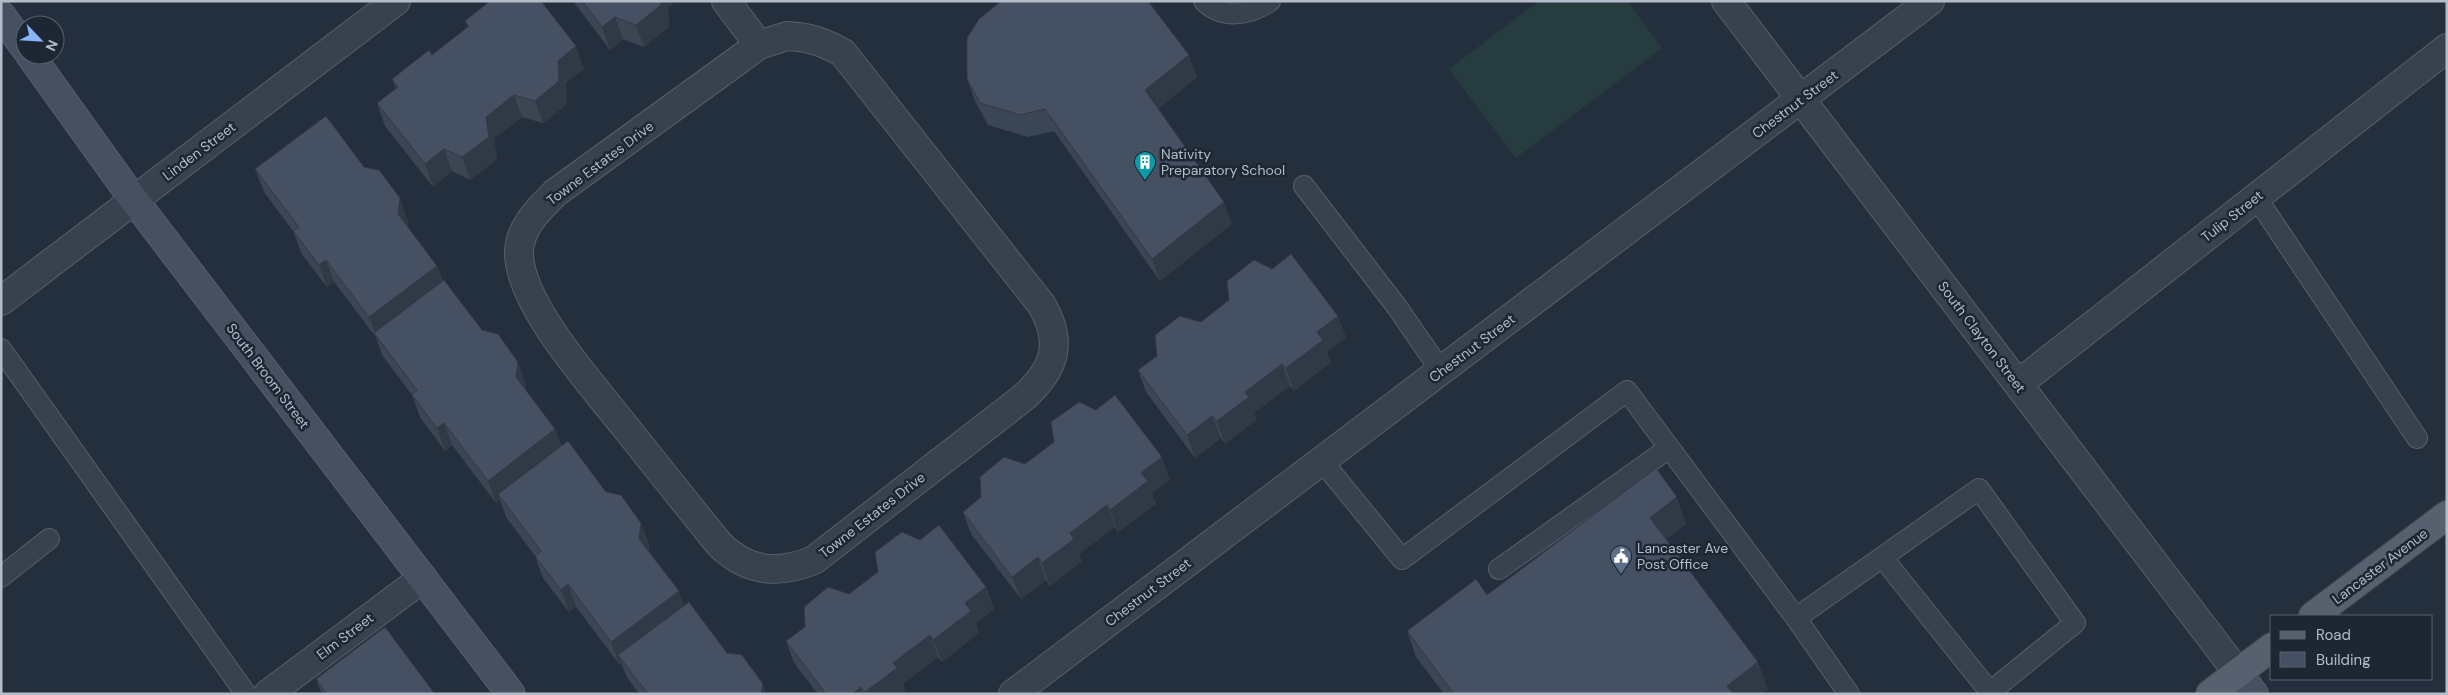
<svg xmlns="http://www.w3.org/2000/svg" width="2448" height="695" font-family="'DM Sans',sans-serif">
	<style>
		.pitch { fill: #263c3f }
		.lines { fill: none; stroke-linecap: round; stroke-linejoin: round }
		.lane-casing { stroke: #565f6c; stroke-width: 22 }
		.street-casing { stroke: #565f6c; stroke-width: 30 }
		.secondary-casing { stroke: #565f6c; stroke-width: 30 }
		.primary-casing { stroke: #414a57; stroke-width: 30 }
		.lane { stroke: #38414e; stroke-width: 20 }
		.street { stroke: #38414e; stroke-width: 28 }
		.secondary { stroke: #465061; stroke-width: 28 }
		.primary { stroke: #56606e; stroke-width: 28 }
		.wall { fill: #3b4654 }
		.shaded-wall { fill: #303945 }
		.building { fill: #455162; stroke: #303945 }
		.labels { text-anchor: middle; stroke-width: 5; stroke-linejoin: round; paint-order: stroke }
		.street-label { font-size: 14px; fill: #b4bcc9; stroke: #1d2633 }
		.poi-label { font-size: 14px; fill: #b4bcc9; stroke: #1d2633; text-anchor: start }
	</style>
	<rect width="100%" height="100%" fill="#242f3e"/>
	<!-- pitch -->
	<path class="pitch" d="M1539,1H1627L1662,48L1516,158L1449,69Z"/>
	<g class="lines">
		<!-- lane casing -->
		<g class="lane-casing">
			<path id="lane" d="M1204,1C1223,20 1250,15 1270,1
				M1304,186L1397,307L1441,371
				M2256,197L2417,438
				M1,349L246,694
				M1322,461L1402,559L1627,391L1796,618L1849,694
				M1499,569L1669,448
				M1,577L49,539
				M1796,618L1979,489L2075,623L1990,692L1882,557"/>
		</g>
		<!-- street casing -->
		<g class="street-casing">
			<path id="street" d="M726,1L759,45
				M1726,1L2238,673
				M787,36C809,37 824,42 843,53L1041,304C1064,342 1055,369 1024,397L814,560C778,575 748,572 720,545C689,507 658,468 627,429C595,388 519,305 519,253C519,228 539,209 555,193L759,45Z
				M1,301L396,1
				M2018,384L2447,48
				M268,694L423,578
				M1013,694L1930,1"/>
		</g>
		<!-- secondary casing -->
		<g class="secondary-casing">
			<path id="secondary" d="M1,15L25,48
				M30,55L134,200L511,694
				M2238,673L2254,694"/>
		</g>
		<!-- primary casing -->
		<g class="primary-casing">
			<path id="primary" d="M2313,616L2447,515
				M2210,694L2272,647"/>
		</g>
		<!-- lane -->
		<use href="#lane" class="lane"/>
		<!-- street -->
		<use href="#street" class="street"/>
		<!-- secondary -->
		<use href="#secondary" class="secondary"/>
		<!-- primary -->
		<use href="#primary" class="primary"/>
	</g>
	<!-- wall -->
	<path class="wall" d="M573,1H676L668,7L669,27L644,47L623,39L610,50Z
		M465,21L584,69L566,83L567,104L543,123L522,117L494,139L497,159L470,180L452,171L433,187L385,126L377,103L396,89L392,79L432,55L468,27Z
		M1197,77L1158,109L1232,224L1160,281L1054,131L1028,137L988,125L975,101L967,79Z
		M364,167L408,221L407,226L437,266L443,282L526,384L525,390L562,446L606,492L641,523L649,545V551L679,591L684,606L727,653L766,694H639L627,677L621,663L619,664L576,607L569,612L543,578L535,556L506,517L500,500L496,503L452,445L445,451L420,417L412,395L382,355L376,337L334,282L327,287L301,253L293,231L264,192L255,169Z
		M1229,300L1338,316L1346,338L1327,352L1331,362L1294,391L1290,386L1254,413L1257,419L1225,444L1221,438L1195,458L1146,392L1138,370Z
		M1054,442L1170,480L1152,493L1156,504L1118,532L1115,527L1079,554L1082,561L1050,586L1046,580L1021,599L971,534L963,512L1025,464Z
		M1686,524L1666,539L1768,689L1761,694H1444L1416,657L1407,631L1487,595Z
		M986,587L994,609L976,623L979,633L942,662L938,657L903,684L905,691L901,694H818L794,663L786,641L849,594Z
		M316,679L435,694H322Z"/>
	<!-- shaded-wall -->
	<path class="shaded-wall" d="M661,1H676L668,7L669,27L644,47L636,25Z
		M615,17L623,39L610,50L602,27Z
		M576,46L584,69L566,83L567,104L543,123L535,101L558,61Z
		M1189,55L1197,77L1153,113L1145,90Z
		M514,95L522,117L494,139L497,159L470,180L462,157L486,117Z
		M444,149L452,171L433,187L425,164Z
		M400,198L408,221L406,236L398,214Z
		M1224,202L1232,224L1160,281L1152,259Z
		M326,260L334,282L327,287L319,265Z
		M437,266L445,288L376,335L369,317Z
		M1338,316L1346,338L1327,352L1331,362L1294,391L1286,368L1317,332Z
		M518,362L526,384L524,399L516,377Z
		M1282,364L1290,386L1254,413L1257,419L1225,444L1217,421L1245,392Z
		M1212,416L1221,438L1195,458L1187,435Z
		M444,423L452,445L445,451L437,428Z
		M555,429L564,452L498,494L500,500L496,503L488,481Z
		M1162,457L1170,480L1152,493L1156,504L1118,532L1110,510L1141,473Z
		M1677,497L1686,524L1660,544L1650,518Z
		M1107,505L1115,527L1079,554L1082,561L1050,586L1042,563L1070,533Z
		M641,523L649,545L647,561L639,539Z
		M1038,557L1046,580L1021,599L1012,577Z
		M568,584L576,607L569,612L561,590Z
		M986,587L994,609L976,623L979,633L942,662L933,640L965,603Z
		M679,591L687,613L618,655L621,663L619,664L611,642Z
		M930,635L938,657L903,684L905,691L901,694H866L865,692L893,663Z
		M1758,662L1768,689L1761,694H1730L1727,686Z
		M763,684L766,694H761Z
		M861,687L863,694H852Z"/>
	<!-- building -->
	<path class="building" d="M490,1H541L576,46L558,61L559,81L535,101L514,95L486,117L489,137L462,157L444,149L425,164L377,103L398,87L392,79L429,50L432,55L469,26L465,21Z
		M582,1H661V5L636,25L615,17L602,27Z
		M1001,1H1148L1189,55L1145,90L1224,202L1152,259L1045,109L1020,115L980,103L967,79V38L979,19Z
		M326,116L364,167L379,170L400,198L398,214L437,266L369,317L326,260L319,265L293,231L299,227L255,169Z
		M1291,254L1338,316L1317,332L1323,340L1286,368L1282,364L1245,392L1249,397L1217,421L1212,416L1187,435L1138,370L1157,356L1155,335L1180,316L1201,322L1229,300L1227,281L1254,260L1272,269Z
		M444,280L482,330L498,334L518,362L516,377L555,429L488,481L444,423L437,428L412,395L417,390L374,333Z
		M1115,395L1162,457L1141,473L1148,481L1110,510L1107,505L1070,533L1074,539L1042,563L1038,557L1012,577L963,512L981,497L980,477L1004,457L1025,464L1054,442L1051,422L1079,402L1096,410Z
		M568,441L606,492L621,495L641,523L639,539L679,591L611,642L568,584L561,590L535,556L541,551L498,494Z
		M1656,468L1677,497L1650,518L1758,662L1727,686L1733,694H1454L1407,631L1476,579L1487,595Z
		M939,525L986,587L965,603L971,611L933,640L930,635L893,663L897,668L865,692L861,687L852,694H826L786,641L805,627L804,607L828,587L849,594L878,572L875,552L902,532L920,540Z
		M689,602L727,653L742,655L763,684L761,694H648L618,655Z
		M385,627L435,694H327L316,679Z"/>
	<!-- icons -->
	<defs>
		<g id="building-pin" transform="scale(1.125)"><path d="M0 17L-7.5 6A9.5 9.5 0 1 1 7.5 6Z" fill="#0f9aa8" stroke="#1d2633"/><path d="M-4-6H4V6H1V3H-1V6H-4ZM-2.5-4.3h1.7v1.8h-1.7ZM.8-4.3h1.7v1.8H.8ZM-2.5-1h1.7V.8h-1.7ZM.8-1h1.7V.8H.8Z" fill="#fff"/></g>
		<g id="civic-pin" transform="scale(1.125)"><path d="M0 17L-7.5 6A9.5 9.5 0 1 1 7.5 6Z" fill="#5c6f8a" stroke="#1d2633"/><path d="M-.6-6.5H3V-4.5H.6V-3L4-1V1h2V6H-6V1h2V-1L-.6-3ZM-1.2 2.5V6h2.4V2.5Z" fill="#fff"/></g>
	</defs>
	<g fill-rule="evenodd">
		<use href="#building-pin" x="1145" y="162"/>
		<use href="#civic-pin" x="1621" y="556"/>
	</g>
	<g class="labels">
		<!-- street labels -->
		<g class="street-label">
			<text transform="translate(1795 104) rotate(-37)" y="5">Chestnut Street</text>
			<text transform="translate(199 151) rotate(-37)" y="5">Linden Street</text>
			<text transform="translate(600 163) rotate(-37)" y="5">Towne Estates Drive</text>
			<text transform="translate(2232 216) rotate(-38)" y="5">Tulip Street</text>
			<text transform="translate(1982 337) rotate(53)" y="5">South Clayton Street</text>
			<text transform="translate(1472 348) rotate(-37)" y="5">Chestnut Street</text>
			<text transform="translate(268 376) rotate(53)" y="5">South Broom Street</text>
			<text transform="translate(872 515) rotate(-38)" y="5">Towne Estates Drive</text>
			<text transform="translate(2380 566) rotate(-37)" y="5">Lancaster Avenue</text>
			<text transform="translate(1148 592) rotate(-37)" y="5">Chestnut Street</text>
			<text transform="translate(345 636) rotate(-37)" y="5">Elm Street</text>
		</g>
		<!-- poi labels -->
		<g class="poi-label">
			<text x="1161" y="159">Nativity<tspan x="1161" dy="16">Preparatory School</tspan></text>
			<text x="1637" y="553">Lancaster Ave<tspan x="1637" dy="16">Post Office</tspan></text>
		</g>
	</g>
	<!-- border -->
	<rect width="2448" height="695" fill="none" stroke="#b4bcc9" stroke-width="5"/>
	<!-- legend -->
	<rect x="2270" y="615" width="162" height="65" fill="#1d2633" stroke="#59626f"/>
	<rect x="2280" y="631" width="25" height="8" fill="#56606e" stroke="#59626f"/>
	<text x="2316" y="640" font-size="15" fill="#b4bcc9">Road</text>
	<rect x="2280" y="652" width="25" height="15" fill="#455162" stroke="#59626f"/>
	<text x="2316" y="665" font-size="15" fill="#b4bcc9">Building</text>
	<!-- north arrow -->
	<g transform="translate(40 40) rotate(115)"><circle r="24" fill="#1d2633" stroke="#59626f"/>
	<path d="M0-4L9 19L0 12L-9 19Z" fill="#8ab4f8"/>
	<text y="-8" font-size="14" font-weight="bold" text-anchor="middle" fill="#b4bcc9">N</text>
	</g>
</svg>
